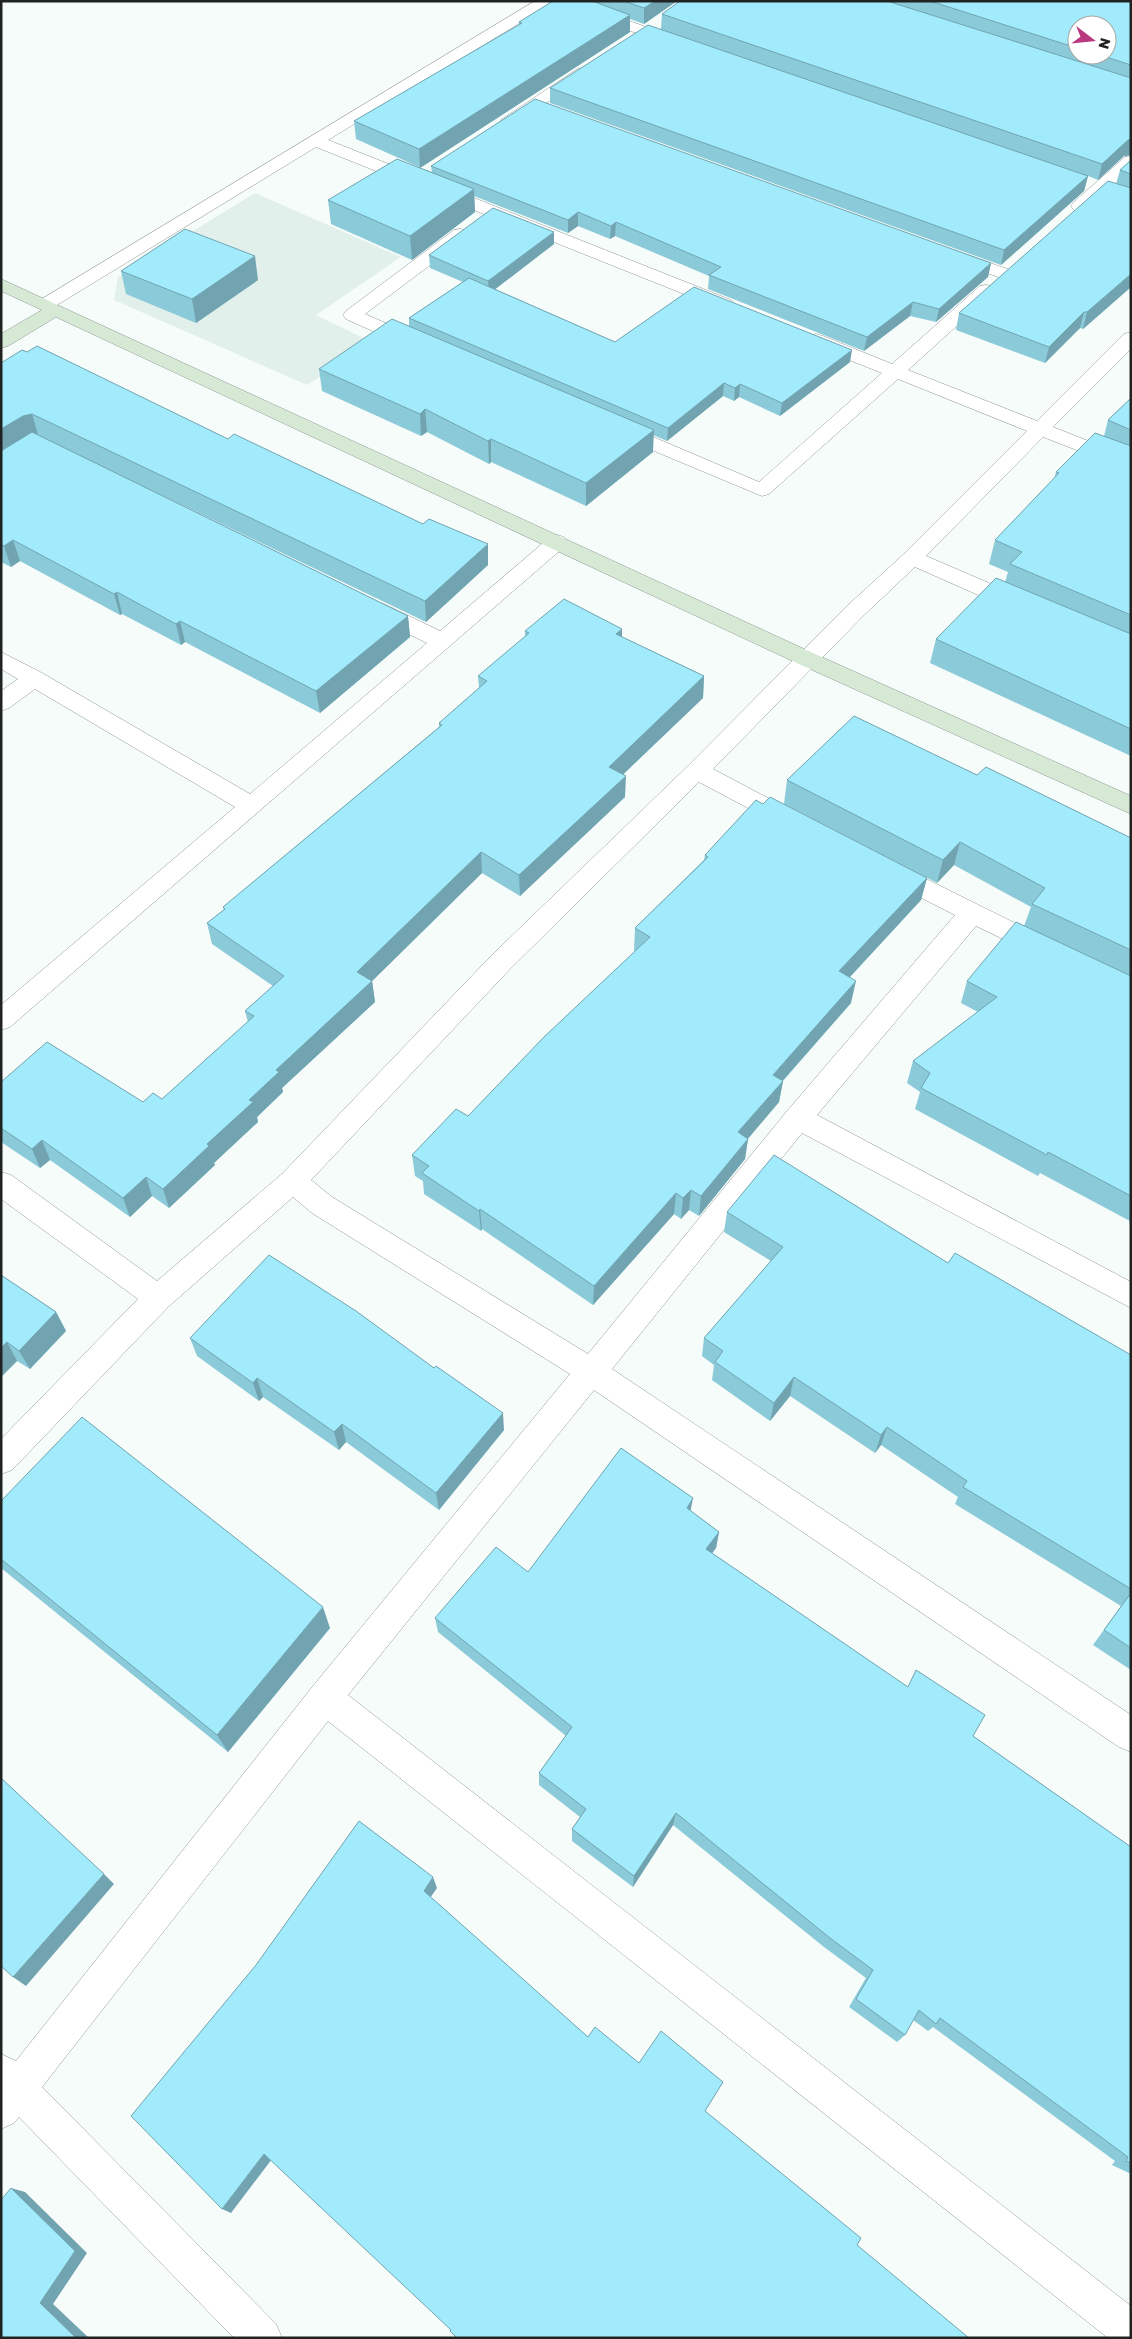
<svg xmlns="http://www.w3.org/2000/svg" width="1132" height="2339" font-family="'Golos Text',sans-serif">
	<style>
		.built { fill: #e2f0ec }
		.lines { fill: none; stroke-linecap: round; stroke-linejoin: round }
		.street-casing { stroke: #919695; stroke-width: 1 }
		.secondary-casing { stroke: #919695; stroke-width: 1 }
		.street { fill: #fff; fill-rule: evenodd }
		.secondary { fill: #d5e9d5; fill-rule: evenodd }
		.wall { fill: #8bcad9; fill-rule: evenodd }
		.shaded-wall { fill: #71a4b0 }
		.building { fill: #a2ebfc; stroke: #71a4b0 }
	</style>
	<rect width="100%" height="100%" fill="#f6fcfa"/>
	<!-- built -->
	<path class="built" d="M255,193L401,257L316,315L374,343L307,385L114,300L118,277Z"/>
	<g class="lines">
		<!-- street casing -->
		<g class="street-casing">
			<path id="street" d="M535,1H573L680,39L683,42L680,45H670L552,3L328,140L731,300L734,304L731,308H719L316,147L52,308H40L37,304L40,300Z
				M582,68L588,70L590,73L588,76L515,123H503L501,120L576,70Z
				M1131,156V170L1086,210H1074L1071,206L1074,202L1125,157Z
				M460,229L466,230L469,234L466,238L365,314L422,339L424,343L422,347L415,349L408,347L346,319L343,315L346,311L454,230Z
				M954,250L1010,270L1013,274L1010,278L1004,279L948,259L945,255L948,251Z
				M986,285L992,286L995,290L992,294L908,370L1037,421L1124,334L1131,332V349L1053,427L1131,458V471L1043,437L926,556L1026,599L1029,604L1026,609L1018,611L1010,609L915,567L863,616L713,769L796,813L800,819L796,825L788,828L780,825L699,782L510,969L311,1180L332,1197L588,1354L788,1110L955,915L882,878L879,872L882,866L891,863L900,866L1051,941L1055,948L1051,955L1042,958L976,926L817,1115L1131,1282V1308L802,1133L612,1369L1131,1715V1752L1119,1747L594,1390L348,1695L1131,2306V2338H1108L328,1721L42,2087L276,2324L282,2338H234L19,2117L14,2123L1,2129V2054L16,2061L313,1686L570,1374L312,1213L293,1197L168,1307L12,1470L1,1474V1439L138,1299L1,1199V1172L11,1175L157,1281L283,1173L492,955L689,765L847,606L905,553L1027,431L898,379L769,494L762,496L611,433L608,429L611,425L618,423L625,425L759,482L882,373L809,344L807,340L809,336L816,334L823,336L892,364L980,286Z
				M557,535L564,537L567,542L564,547L10,1027L1,1030V1005L235,807L35,689L9,708L1,711V691L18,679L1,669V652L42,673L250,794L427,643L368,614L365,609L368,604L376,602L384,604L440,631L550,537Z"/>
		</g>
		<!-- secondary casing -->
		<g class="secondary-casing">
			<path id="secondary" d="M1,279L815,654L1131,796V814L799,664L56,317L8,346L1,348V334L42,310L1,291Z"/>
		</g>
		<!-- street -->
		<use href="#street" class="street"/>
		<!-- secondary -->
		<use href="#secondary" class="secondary"/>
	</g>
	<!-- wall -->
	<path class="wall" d="M553,1H677L644,24L630,19V32L420,168L432,172L431,166L991,263L988,277L936,322L910,316L864,351L708,289L709,276L615,236L610,239L578,226L568,233L474,196L475,212L412,260L331,224L328,200L419,167L356,139L354,121L519,25V22Z
		M680,1H1131V155L1124,156L1098,180L1088,176L1084,191L1001,265L550,103V88L661,29L662,14ZM1077,25L1107,55H1077Z
		M1131,160V287L1083,329L1080,328L1045,363L956,330L959,313L1116,184L1120,170Z
		M554,232V244L495,289L615,342L850,362L780,416L739,397L734,401L723,396L667,441L653,435V452L586,506L491,462L489,464L427,432L421,436L322,391L319,369L409,327V318L463,282L430,268L429,255Z
		M121,271L258,280L196,323L126,294Z
		M1,363L228,439L488,565L426,622L151,490L408,616L410,637L320,713L185,642L181,645L122,614L120,615L20,561L11,567L1,562Z
		M1131,398V756L930,663L936,639L1005,582L1008,572L989,564L995,540L1054,479L1056,472L1104,436L1108,420Z
		M525,631L622,637L704,676L703,698L623,774L625,797L520,896L482,873L372,981L375,1002L282,1088L283,1092L257,1117L258,1122L214,1163L215,1165L169,1208L152,1196L130,1217L50,1160L40,1168L1,1142V1082L143,1102L162,1099L248,1022L245,1011L273,986L212,944L207,923L224,910L223,907L439,727V723L479,688L478,676L525,637Z
		M977,775L1131,838V1224L1129,1223L1130,1221L1040,1173L1038,1176L915,1109L920,1092L907,1083L913,1061L978,1012L961,1003L967,981L1024,926L1031,907L954,865L937,883L784,804L787,780Z
		M763,804L927,878L921,900L850,977L851,1003L783,1081L779,1102L748,1138L745,1159L699,1216L689,1210L681,1219L674,1214L593,1305L482,1229L481,1231L424,1194L423,1181L415,1176L412,1155L468,1116L635,951H634L635,928L704,860L705,855Z
		M727,1212L948,1263L1131,1355V1670L1093,1645L1121,1606L955,1504L958,1497L881,1445L875,1453L790,1396L770,1421L712,1380L714,1365L702,1356L704,1338L771,1261L724,1232Z
		M1,1275L56,1312L66,1331L30,1369L17,1361L1,1377Z
		M190,1338L504,1430L439,1510L346,1442L339,1450L263,1397L259,1401L197,1356Z
		M1,1501L330,1628L228,1752L1,1568Z
		M691,1511L719,1532L716,1548L712,1553L1131,1847V2174L1112,2165L1115,2161L933,2027L928,2031L913,2020L905,2035L897,2042L849,2007L866,1978L824,1947L673,1825L633,1887L572,1841V1829L580,1817L539,1785V1773L566,1736L438,1632L435,1618L528,1572Z"/>
	<!-- shaded-wall -->
	<path class="shaded-wall" d="M655,1H677L644,24V8Z
		M630,15V32L420,168L419,149Z
		M1131,139V155L1124,156L1098,180L1102,164L1128,140Z
		M1088,176L1084,191L1001,265L1004,250Z
		M474,189L475,212L412,260L410,236Z
		M578,212V226L568,233V220Z
		M616,222L615,236L610,239L611,226Z
		M554,232V244L489,294L488,281Z
		M255,256L258,280L196,323L192,299Z
		M991,263L988,277L936,322L939,309Z
		M1131,274V287L1083,329L1087,312Z
		M913,302L910,316L864,351L867,337Z
		M1084,312L1080,328L1045,363L1049,347Z
		M852,350L850,362L780,416L782,403Z
		M724,383L723,396L667,441L668,428Z
		M740,384L739,397L734,401L735,388Z
		M425,409L427,432L421,436L420,414Z
		M32,414L38,435L1,455V429L23,416Z
		M654,430L653,452L586,506V483Z
		M491,439V462L489,464L488,441Z
		M13,540L20,561L11,567L4,546Z
		M488,544V565L426,622L425,601Z
		M117,592L122,614L120,615L114,594Z
		M408,616L410,637L320,713L316,691Z
		M180,621L185,642L181,645L176,624Z
		M622,629V651L616,634Z
		M704,676L703,698L609,788V767Z
		M626,776L625,797L520,896L519,875Z
		M960,842L954,865L937,883L943,860Z
		M481,852L482,873L362,991L372,981L375,1002L282,1088L283,1092L257,1117L258,1122L214,1163L215,1165L169,1208L163,1189L249,1100L276,1070L357,972Z
		M927,878L921,900L835,993L839,971Z
		M856,981L851,1003L769,1096L773,1075Z
		M783,1081L779,1102L736,1153L738,1132Z
		M748,1139L745,1159L699,1216L701,1196Z
		M42,1140L50,1160L40,1168L32,1149Z
		M146,1177L152,1196L130,1217L123,1198Z
		M691,1190L689,1210L681,1219L683,1198Z
		M676,1193L674,1214L593,1305L594,1286Z
		M480,1209L482,1229L481,1231L479,1211Z
		M56,1312L66,1331L30,1369L19,1351Z
		M7,1342L17,1361L1,1377V1348Z
		M794,1377L790,1396L770,1421L774,1403Z
		M257,1378L263,1397L259,1401L253,1383Z
		M503,1413L504,1430L439,1510L436,1493Z
		M342,1424L346,1442L339,1450L334,1432Z
		M887,1427L881,1445L875,1453L881,1435Z
		M693,1498L690,1514L687,1508Z
		M719,1532L716,1548L703,1565L706,1549Z
		M323,1607L330,1628L228,1752L217,1735Z
		M676,1813L673,1825L633,1887L634,1876Z
		M104,1874L114,1884L26,1986L13,1977Z
		M433,1877L437,1888L428,1901L424,1891Z
		M264,2154L272,2159L231,2213L222,2209Z
		M11,2188L25,2192L87,2253L53,2304L89,2338H76L40,2303Z"/>
	<!-- building -->
	<path class="building" d="M553,1H592L630,15L419,149L354,121L522,23L519,22Z
		M624,1H655L644,8Z
		M680,1H887L1131,78V139L1128,140L1102,164L662,14Z
		M930,1H1131V65L1100,55H1107V25H1077V48Z
		M648,25L1088,176L1004,250L550,88Z
		M535,99L991,263L939,309L913,302L867,337L709,275L721,267L616,222L611,226L578,212L568,220L431,166Z
		M397,159L474,189L410,236L328,200Z
		M1131,160V174L1120,170Z
		M1108,181L1131,188V274L1087,312H1084L1049,347L959,313Z
		M493,208L554,232L488,281L429,255Z
		M185,229L255,256L192,299L121,271Z
		M469,278L615,342L694,287L852,350L782,403L740,384L735,388L724,383L668,428L409,318Z
		M392,319L654,430L586,483L491,439L488,441L425,409L420,414L319,369Z
		M37,346L228,439L234,434L423,524L429,519L488,544L425,601L32,414L23,416L1,429V363L22,350L27,352Z
		M1131,398V430L1108,420Z
		M32,432L408,616L316,691L180,621L176,624L117,592L114,594L13,540L4,546L1,544V451Z
		M1095,433L1131,446V615L1010,564L1022,552L995,540L1059,473L1056,472Z
		M996,578L1131,634V729L936,639Z
		M564,599L622,629L616,634L704,676L609,767L626,776L519,875L481,852L357,972L372,981L276,1070L279,1072L249,1100L253,1102L207,1144L209,1146L163,1189L146,1177L123,1198L42,1140L32,1149L1,1128V1082L47,1042L143,1102L153,1093L162,1099L254,1016L245,1011L284,976L207,923L225,909L223,907L442,725L439,723L487,681L478,676L529,633L525,631Z
		M854,716L977,775L986,767L1131,838V950L1032,904L1045,888L960,842L943,860L787,780Z
		M770,797L927,878L839,971L856,981L773,1075L783,1081L738,1132L748,1139L701,1196L691,1190L683,1198L676,1193L594,1286L480,1209L479,1211L422,1173L429,1166L412,1155L456,1109L468,1116L544,1037L650,937L635,928L708,857L705,855L756,800L763,804Z
		M1016,922L1131,976V1196L1048,1152L1047,1155L921,1088L930,1073L913,1061L997,997L967,981Z
		M774,1155L948,1263L955,1253L1131,1355V1589L963,1487L967,1481L887,1427L881,1435L794,1377L774,1403L715,1362L723,1351L704,1338L783,1247L727,1212Z
		M269,1255L356,1311L434,1368L436,1366L503,1413L436,1493L342,1424L334,1432L257,1378L253,1383L190,1338Z
		M1,1275L56,1312L19,1351L7,1342L1,1348Z
		M82,1417L323,1607L217,1735L1,1559V1501Z
		M621,1448L693,1498L687,1508L719,1532L706,1549L908,1687L916,1670L985,1715L973,1736L1131,1847V2163L1126,2161L1128,2157L940,2018L936,2024L919,2010L905,2035L856,1999L873,1970L830,1938L676,1813L634,1876L572,1829L586,1809L539,1773L572,1727L435,1618L496,1547L528,1572Z
		M1131,1593V1648L1104,1630Z
		M1,1778L104,1874L13,1977L1,1966Z
		M359,1821L433,1877L424,1891L588,2037L595,2027L639,2063L661,2031L723,2082L705,2111L861,2238L857,2245L969,2338H457L450,2331L451,2330L264,2154L222,2209L131,2116L256,1965Z
		M11,2188L75,2251L40,2303L76,2338H1V2297H2L1,2296V2200Z"/>
	<!-- border -->
	<rect width="1132" height="2339" fill="none" stroke="#212322" stroke-width="5"/>
	<!-- north arrow -->
	<g transform="translate(1092 40) rotate(106)"><circle r="24" fill="#ffffff" stroke="#a6a7a7"/>
	<path d="M0-4L9 19L0 12L-9 19Z" fill="#ba3880"/>
	<text y="-8" font-size="14" font-weight="bold" text-anchor="middle" fill="#212322">N</text>
	</g>
</svg>
